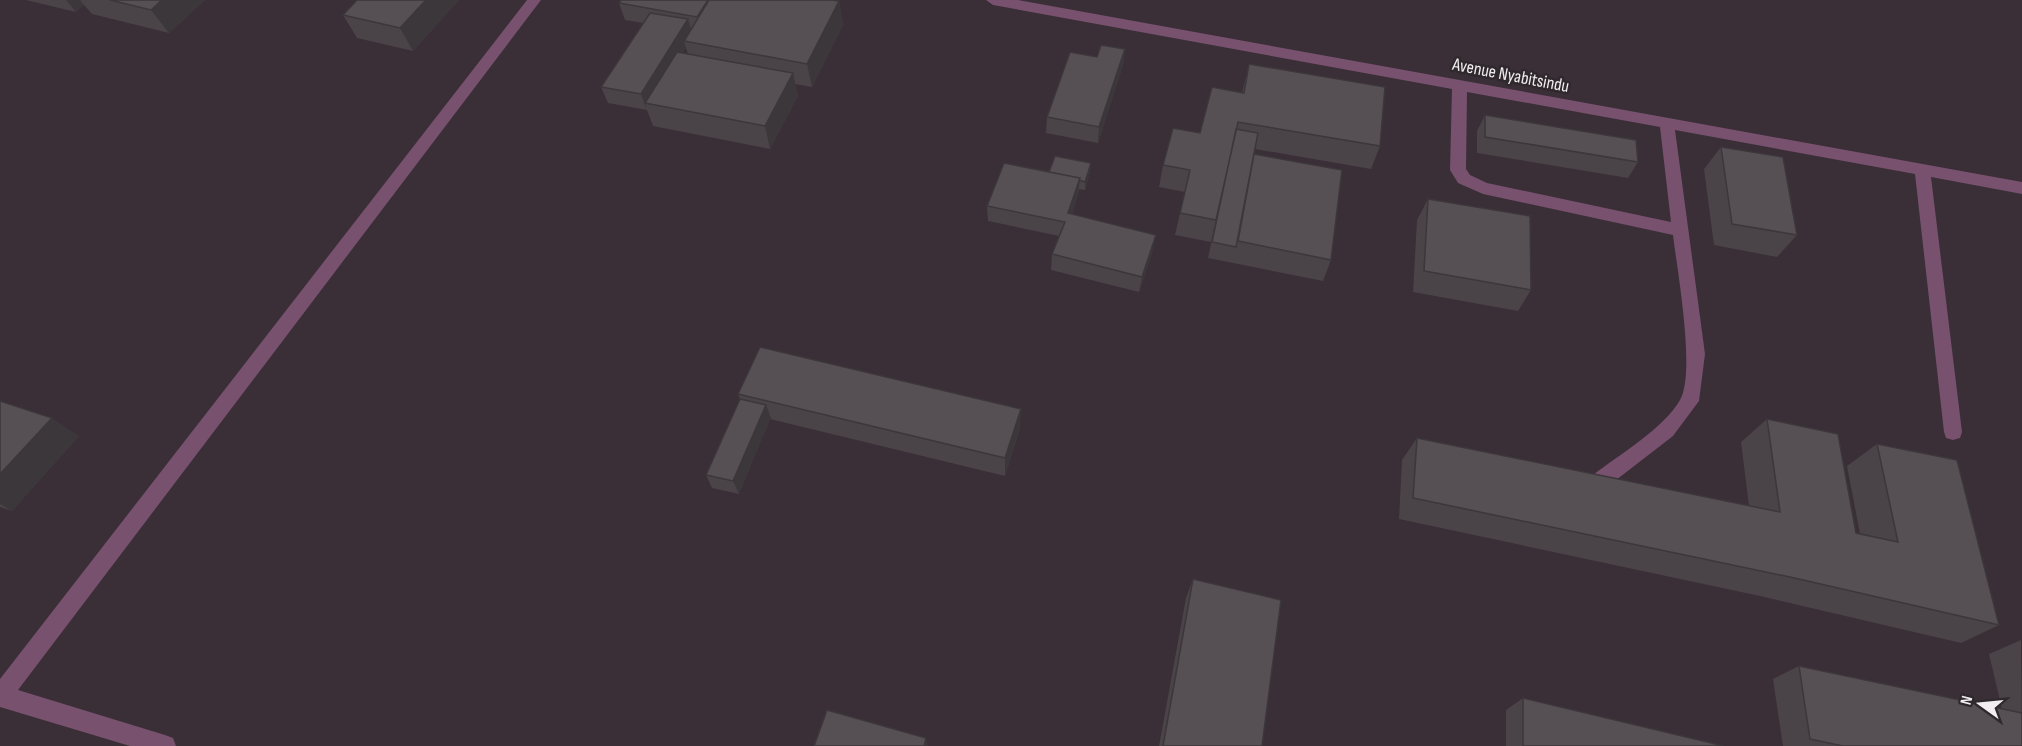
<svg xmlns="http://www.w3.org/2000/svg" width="2022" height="746" font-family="'Sofia Sans Condensed',sans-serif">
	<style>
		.built { fill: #3a2e37 }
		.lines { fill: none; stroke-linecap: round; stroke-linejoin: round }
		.minor { fill: #77516e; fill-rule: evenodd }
		.wall { fill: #4a4448; fill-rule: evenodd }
		.shaded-wall { fill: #3c373b }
		.building { fill: #564f54; stroke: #3c373b; stroke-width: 1.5 }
		.labels { text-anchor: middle; stroke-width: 5; stroke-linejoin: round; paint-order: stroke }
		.street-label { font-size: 18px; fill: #f1edf0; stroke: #2f292d }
	</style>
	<rect width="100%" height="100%" fill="#2f292d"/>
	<!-- built -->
	<path class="built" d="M0,0H2022V746H0Z"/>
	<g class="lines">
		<!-- minor -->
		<path class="minor" d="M527,0H541L18,690L165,735L173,738L176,746H130L0,707V679Z
			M986,0H1018L2022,182V194L1931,177L1962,432L1960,438L1953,440L1946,438L1944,432L1915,174L1675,130L1705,354L1699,401L1673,436L1607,487L1600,490L1593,487L1590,481L1593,475C1620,454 1663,429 1680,400C1696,373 1677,269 1673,235L1483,194L1458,183L1450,170L1452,89L993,5ZM1467,92L1660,127L1671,222L1487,183L1470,175L1466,169Z"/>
	</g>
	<!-- wall -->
	<path class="wall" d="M26,0H205L169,33L92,14L84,5L76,12Z
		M459,0L413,51L357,38L343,15Z
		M839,1L843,25L812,87L795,84L798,96L770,149L653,126L647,110L608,103L601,87L643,23L625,20L619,3ZM686,48L688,54L682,53Z
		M1125,49L1123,65L1098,143L1046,133L1047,117L1097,57Z
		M1249,64L1380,146L1371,169L1255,149L1254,155L1331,260L1323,281L1208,258L1226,173L1211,242L1175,235L1185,192L1159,187L1163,165L1200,133L1242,93Z
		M1485,115L1638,162L1628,178L1477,153V131Z
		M1721,147L1797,235L1777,257L1714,245L1704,169Z
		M1091,163L1090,171L1085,190L1079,189L1078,194L1072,214L1153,250L1139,292L1051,270L1052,254L1059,236L988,221L987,206L1049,172Z
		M1428,199L1531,290L1518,311L1413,292L1417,220Z
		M738,394L1020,428L1005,476L770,419L739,494L712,488L706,475L740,399Z
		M0,401L79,436L12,511L0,507Z
		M1767,419L1856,533L1860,534L1847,466L1877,444L1999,625L1961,643L1760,596L1399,519L1402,460L1417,438L1749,506L1741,442Z
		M1193,579L1262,746H1159L1186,598Z
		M2021,640L2022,746H1783L1773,679L1799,666L2002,709L1989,654Z
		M1523,698L1724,746H1506V710Z"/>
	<!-- shaded-wall -->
	<path class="shaded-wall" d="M66,0H80L84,5L76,12Z
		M162,0H205L169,33L151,10Z
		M426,0H459L413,51L400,28Z
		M839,1L843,25L812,87L807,64Z
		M688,19L693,36L684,41L686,48L651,105L645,103L647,111L641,94Z
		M1125,49L1123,65L1098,143L1099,127Z
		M793,73L798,96L770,149L765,126Z
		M1091,163L1090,171L1085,190V182Z
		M1080,178L1078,194L1067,229L1068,213Z
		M1156,235L1153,250L1139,292L1142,277Z
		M766,405L771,418L739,494L733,481Z
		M1021,409L1020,428L1005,476V458Z
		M52,418L79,436L12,511L0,504V474Z
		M926,738L928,746H924Z"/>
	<!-- building -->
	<path class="building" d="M110,0H162L151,10Z
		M357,0H426L400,28L343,15Z
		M621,0H708L697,17L619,3Z
		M709,0H832L839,1L807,64L684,41Z
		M650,13L688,19L641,94L601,87Z
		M1101,45L1125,49L1099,127L1047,117L1070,52L1097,57Z
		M677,52L793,73L765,126L645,103Z
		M1249,64L1385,87L1380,146L1238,122L1216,220L1180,213L1190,170L1163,165L1173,128L1200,133L1212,87L1244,93Z
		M1485,115L1636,140L1638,162L1485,137Z
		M1236,129L1258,133L1236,247L1212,242Z
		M1721,147L1783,157L1797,235L1732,224Z
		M1254,154L1342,170L1331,260L1238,241Z
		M1055,156L1091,163L1085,182L1079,180L1080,178L1049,172Z
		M1004,163L1080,178L1068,213L1156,235L1142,277L1052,254L1065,222L987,206Z
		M1428,199L1530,216L1531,290L1424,271Z
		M760,347L1021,409L1005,458L738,394Z
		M740,399L766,405L733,481L706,475Z
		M0,401L52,418L0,474Z
		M1767,419L1838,434L1856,533L1898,542L1877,444L1957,460L1999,625L1790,577L1413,498L1417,438L1780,512Z
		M1193,579L1281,600L1262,746H1163Z
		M1799,666L2022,713V746H1843L1810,739Z
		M1523,698L1724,746H1523Z
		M827,710L926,738L924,746H814Z"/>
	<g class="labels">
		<!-- street labels -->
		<g class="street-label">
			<text transform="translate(1511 75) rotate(11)" y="6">Avenue Nyabitsindu</text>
		</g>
	</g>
	<!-- north arrow -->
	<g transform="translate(1980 704) rotate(285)" stroke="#2f292d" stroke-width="4.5" paint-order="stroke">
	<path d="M0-4.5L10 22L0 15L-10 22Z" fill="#f1edf0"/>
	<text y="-9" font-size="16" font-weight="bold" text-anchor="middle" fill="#f1edf0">N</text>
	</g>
</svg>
